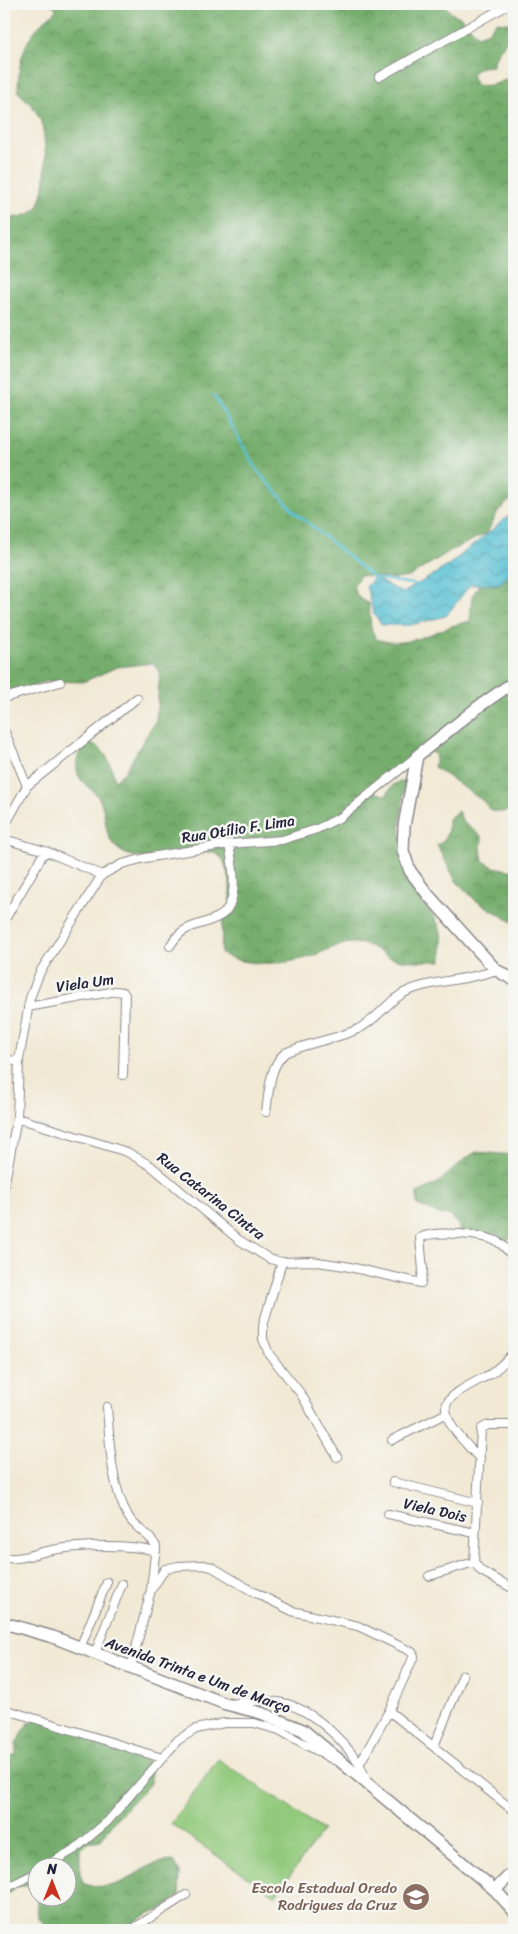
<svg xmlns="http://www.w3.org/2000/svg" width="518" height="1934" font-family="Sriracha,sans-serif">
	<style>
		.forest { fill: url(#forest-crowns); stroke: #4c6854; fill-rule: evenodd }
		.pitch { fill: #92c97c; stroke: #5a765c }
		.water { fill: url(#water-waves); stroke: #3d7288 }
		.lines { fill: none; stroke-linecap: round; stroke-linejoin: round }
		.stream { stroke: #58c1d4; stroke-width: 2.5 }
		.street-casing { stroke: #8a8688; stroke-width: 10 }
		.secondary-casing { stroke: #8a8688; stroke-width: 14 }
		.street { stroke: #fff; stroke-width: 8 }
		.secondary { stroke: #fff; stroke-width: 11 }
		.labels { text-anchor: middle; stroke-width: 5; stroke-linejoin: round; paint-order: stroke }
		.street-label { font-size: 15px; fill: #22223b; stroke: #f6f6f2 }
		.education-label { font-size: 15px; fill: #785e54; stroke: #f6f6f2; text-anchor: end }
	</style>
	<defs>
		<pattern id="forest-crowns" width="20" height="18" patternUnits="userSpaceOnUse" patternTransform="scale(1.25)"><rect width="20" height="18" fill="#75ad6c"/><path d="M2 6a3 3 0 1 1 6 0M12 15a3 3 0 1 1 6 0" fill="none" stroke="#608c5a"/></pattern>
		<pattern id="water-waves" width="16" height="10" patternUnits="userSpaceOnUse" patternTransform="scale(1.25)"><rect width="16" height="10" fill="#58c1d4"/><path d="M0 5q4-4 8 0t8 0" fill="none" stroke="#489cad"/></pattern>
	</defs>
	<rect width="100%" height="100%" fill="#f6f6f2"/>
	<filter id="ink" filterUnits="userSpaceOnUse"><feTurbulence type="fractalNoise" baseFrequency=".02" numOctaves="2"/><feDisplacementMap in="SourceGraphic" scale="10" xChannelSelector="R" yChannelSelector="G"/><feConvolveMatrix kernelMatrix="1 2 1 2 8 2 1 2 1" color-interpolation-filters="sRGB"/></filter>
	<filter id="wash" filterUnits="userSpaceOnUse"><feTurbulence type="fractalNoise" baseFrequency=".0096" numOctaves="4" result="noise"/><feDisplacementMap in="SourceGraphic" scale="20" xChannelSelector="R" yChannelSelector="G"/><feGaussianBlur stdDeviation="1.12" result="paint"/><feColorMatrix in="noise" values="0 0 0 0 0 0 0 0 0 0 0 0 0 0 0 0 0 1.4 0 .05"/><feComposite in="paint" operator="in"/></filter>
	<g filter="url(#wash)">
		<rect width="100%" height="100%" fill="#f1e9d4"/>
		<!-- forest -->
		<path class="forest" d="M50,4H444L451,13L461,17L478,36L488,32L496,22L508,23L511,34L496,56L493,66L481,67L471,74L476,85C492,87 501,83 514,74V497L498,511L487,533L450,551L409,577L395,579L360,575L353,586L358,597L369,604L371,628L376,639C409,651 438,627 470,621L472,596L479,585L491,584L511,572H514V810L503,812L491,811L483,801L434,767L436,755L425,749C419,754 413,761 406,765C389,773 379,772 375,793L386,795L394,784L405,781L400,829L412,886L439,925L442,937V961C427,961 410,962 396,959C379,955 374,943 354,943C341,943 329,949 318,954C291,965 246,968 221,953L222,929L223,917L230,906V882L223,859L214,852C186,851 129,872 111,841C104,829 106,813 100,800C95,789 78,783 77,770C76,763 79,754 80,747L91,743C106,749 111,764 115,780L124,773L156,720L160,672L153,663L117,667L83,682L47,681L24,690L4,689V219C15,217 28,217 36,209C49,194 47,137 40,119C35,108 27,100 18,92C18,69 22,43 39,26C44,20 51,17 56,10L55,7Z
			M458,811L463,822L482,837L481,849L483,861L494,867L514,871V923L475,900L456,881L437,845L444,841L448,830V819Z
			M476,1152L514,1155V1237C499,1241 492,1244 480,1231H459V1225L451,1216L439,1214L417,1205V1193L438,1183L466,1158Z
			M40,1720L138,1752L147,1761L151,1772L150,1784L115,1820L101,1840L89,1842L80,1850V1874L84,1884C129,1896 134,1861 174,1861L180,1872L179,1896L161,1910L149,1913L123,1930H88L46,1925L38,1918L36,1894L28,1886H16L12,1892L4,1895V1757L16,1755V1744L28,1723ZM38,1866H68V1896H38Z"/>
		<!-- pitch -->
		<path class="pitch" d="M218,1759L323,1830L275,1896L171,1824Z"/>
		<!-- water -->
		<path class="water" d="M514,512V570L500,584L470,585L446,616L411,625H382L374,614L366,586L374,578L403,593L446,567Z"/>
		<g class="lines">
			<!-- stream -->
			<path class="stream" d="M214,396L259,473L296,513L374,578L419,585"/>
		</g>
	</g>
	<g filter="url(#ink)">
		<g class="lines">
			<!-- street casing -->
			<g class="street-casing">
				<path id="street" d="M379,77L510,4
					M4,698L60,682
					M4,730L27,786L4,827
					M27,786L137,698
					M4,839L45,851L102,875
					M4,921L45,851
					M170,946C178,933 185,928 200,924C208,921 218,919 224,913C240,897 232,863 229,844
					M28,1007L116,991L123,992L125,995L123,1075
					M4,1061L19,1060
					M266,1112C269,1093 269,1066 285,1053C308,1042 335,1040 358,1029C378,1020 389,998 410,990C438,979 468,981 496,970
					M17,1118L127,1152L151,1166L239,1240L270,1259L282,1262L311,1261L345,1266L421,1283L423,1270L420,1238C434,1230 483,1234 498,1242C504,1246 510,1253 514,1259
					M4,1187L17,1118L19,1060L30,998L40,972L102,875L122,864L145,858L229,844L282,840L317,829L341,817L417,756
					M282,1262L263,1325V1339L269,1354L301,1394L337,1457
					M107,1407C110,1443 110,1483 128,1516C134,1528 150,1534 156,1546L151,1590L131,1667
					M514,1425H488L481,1429L474,1562L481,1571L514,1589
					M392,1440L447,1413
					M480,1459C469,1446 445,1426 446,1407C446,1394 481,1380 492,1373C499,1367 509,1359 514,1351
					M393,1482L478,1503
					M388,1514L475,1533
					M4,1558C22,1560 35,1553 52,1550C81,1545 129,1544 156,1551
					M429,1576L474,1562
					M151,1590L165,1569L178,1566L203,1565L212,1567L252,1591L292,1611L358,1626L412,1652L414,1656L389,1711L360,1763
					M80,1648L107,1582
					M95,1653L122,1584
					M231,1704C276,1695 302,1703 335,1735C350,1750 360,1762 367,1782
					M4,1709L162,1758
					M389,1711L514,1811
					M434,1746L463,1675
					M46,1866L75,1849L108,1821L178,1740L196,1729L224,1723H254L279,1730L334,1760
					M4,1889L38,1872
					M131,1930L186,1895"/>
			</g>
			<!-- secondary casing -->
			<g class="secondary-casing">
				<path id="secondary" d="M514,682L478,707L417,756L404,826L403,851L410,871L429,896L496,970L514,980
					M4,1623L53,1637L226,1704L261,1713L303,1730L495,1890L514,1911
					M495,1890L514,1871"/>
			</g>
			<!-- street -->
			<use href="#street" class="street"/>
			<!-- secondary -->
			<use href="#secondary" class="secondary"/>
		</g>
	</g>
	<!-- icons -->
	<defs>
		<g id="school-disc" transform="scale(1.4375)"><circle r="9.5" fill="#8d6e63" stroke="#f6f6f2"/><path d="M0-5L7-2L0 1L-7-2ZM-4 1L0 2.5L4 1V4Q0 6-4 4Z" fill="#fff"/></g>
	</defs>
	<g fill-rule="evenodd">
		<use href="#school-disc" x="416" y="1897"/>
	</g>
	<g class="labels">
		<!-- street labels -->
		<g class="street-label">
			<text transform="translate(238 829) rotate(-9)" y="5">Rua Otílio F. Lima</text>
			<text transform="translate(85 983) rotate(-8)" y="5">Viela Um</text>
			<text transform="translate(211 1196) rotate(38)" y="5">Rua Catarina Cintra</text>
			<text transform="translate(435 1510) rotate(13)" y="5">Viela Dois</text>
			<text transform="translate(198 1675) rotate(20)" y="5">Avenida Trinta e Um de Março</text>
		</g>
		<!-- education labels -->
		<g class="education-label">
			<text x="397" y="1893">Escola Estadual Oredo<tspan x="397" dy="17">Rodrigues da Cruz</tspan></text>
		</g>
	</g>
	<!-- margin -->
	<rect width="518" height="1934" fill="none" stroke="#f6f6f2" stroke-width="20"/>
	<!-- north arrow -->
	<g transform="translate(52 1882)"><circle r="24" fill="#f6f6f2" stroke="#a1a1a9"/>
	<path d="M0-4L9 19L0 12L-9 19Z" fill="#c8321e"/>
	<text y="-8" font-size="14" font-weight="bold" text-anchor="middle" fill="#22223b">N</text>
	</g>
</svg>
